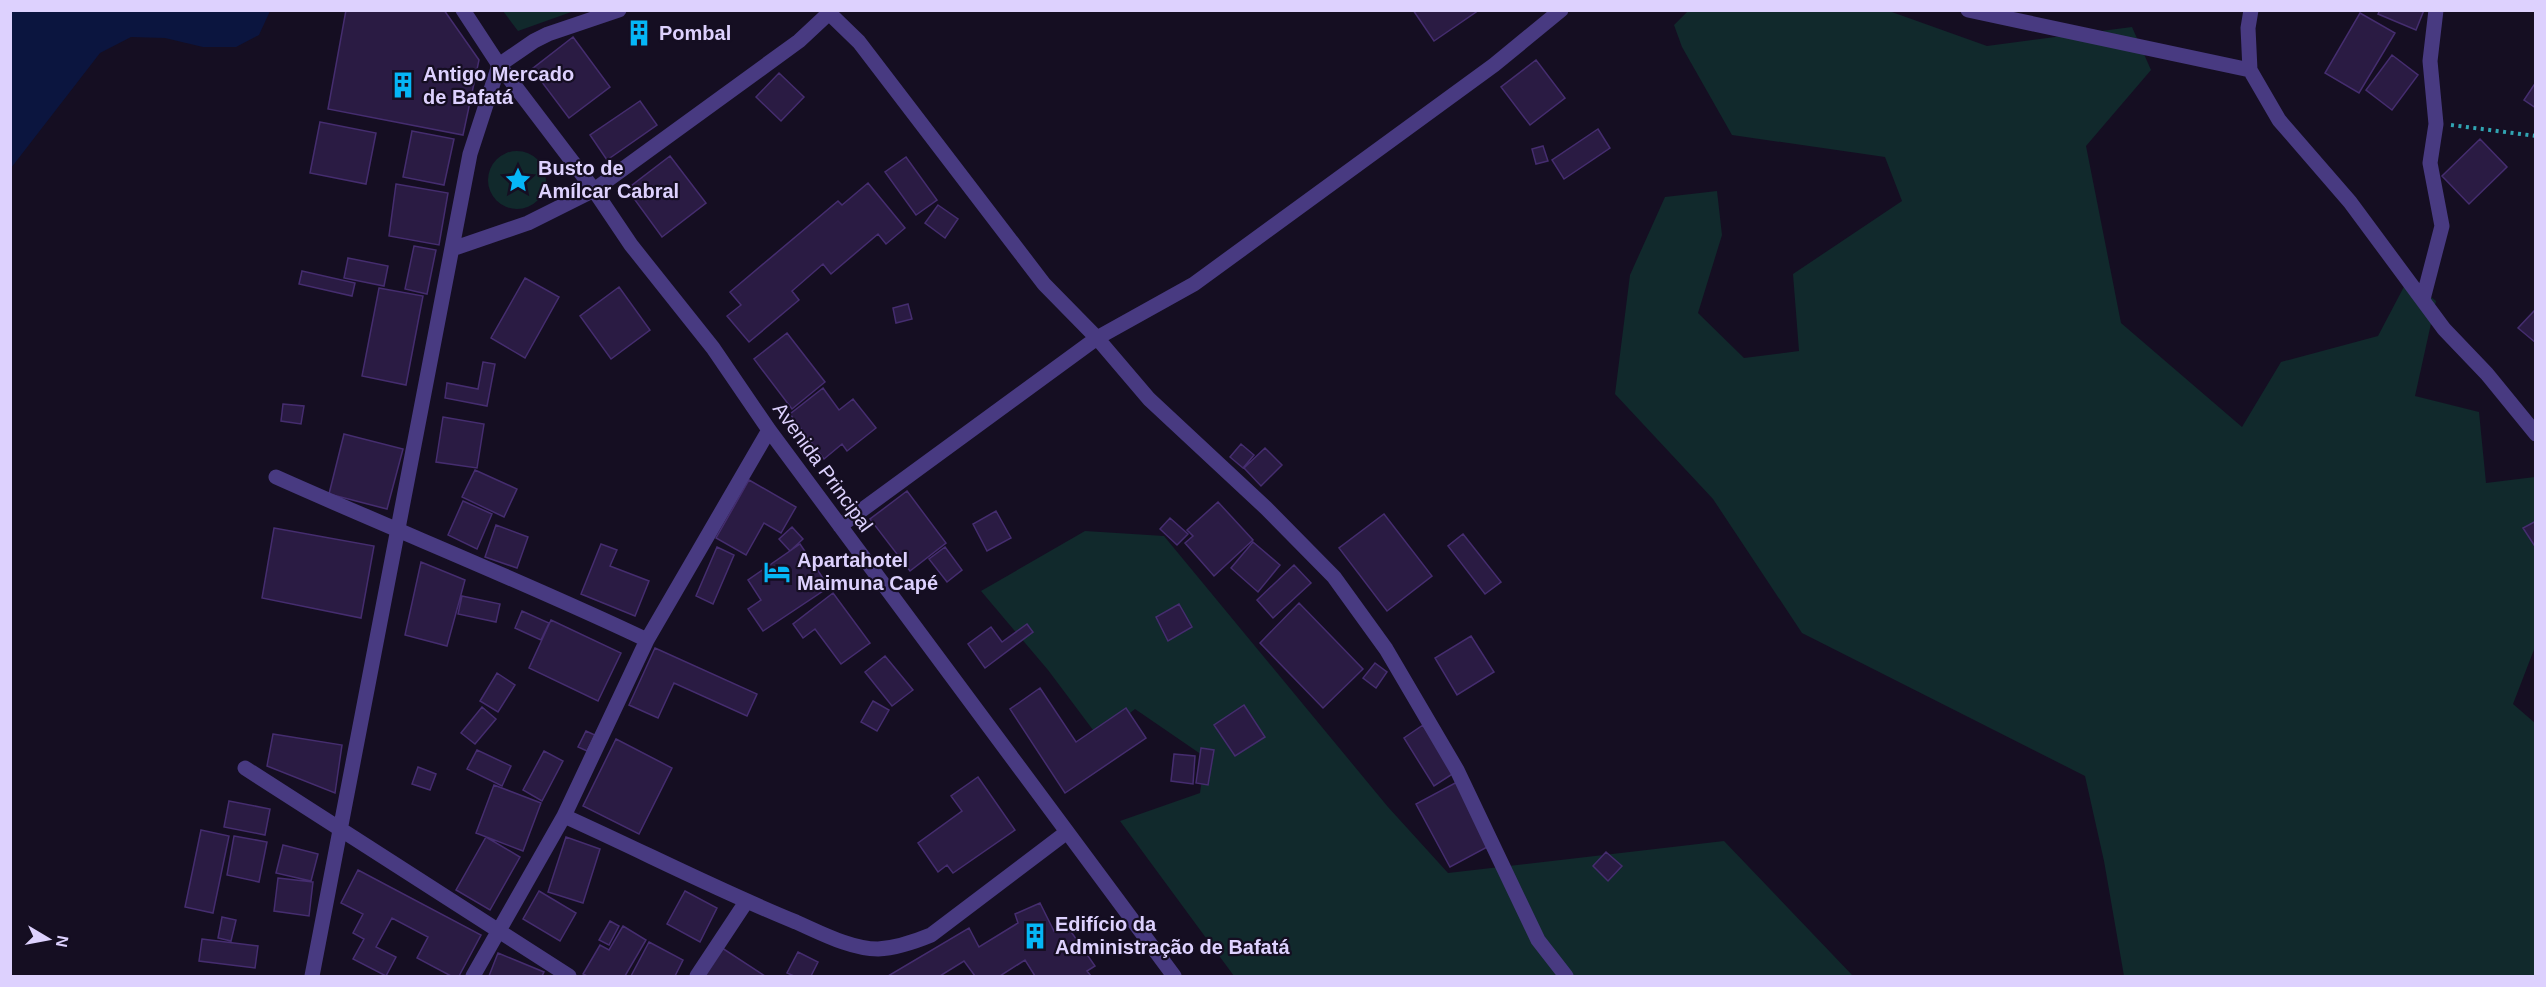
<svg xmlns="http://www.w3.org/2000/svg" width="2546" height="987" font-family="Helvetica,sans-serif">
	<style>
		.green { fill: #11292c }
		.water { fill: #0b153f }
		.building { fill: #2a1b43; stroke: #452d6f; stroke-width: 1.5 }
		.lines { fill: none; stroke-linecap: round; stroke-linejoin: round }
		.path { stroke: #31a4b2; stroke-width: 4; stroke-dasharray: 3 4.5; stroke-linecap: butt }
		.minor { stroke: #483a81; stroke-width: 15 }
		.labels { text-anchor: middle; stroke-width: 4.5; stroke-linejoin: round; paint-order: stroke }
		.poi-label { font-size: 20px; font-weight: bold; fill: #ddd1fe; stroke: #150e22; text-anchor: start }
		.street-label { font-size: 20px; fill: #ddd1fe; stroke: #150e22 }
	</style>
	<rect width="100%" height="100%" fill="#150e22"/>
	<!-- green -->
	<path class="green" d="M503,11H574L518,31Z
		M1688,11H1889L1987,46L2132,27L2151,70L2086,146L2121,323L2242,427L2281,362L2378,336L2408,279L2436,301L2415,396L2479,412L2486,483L2535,477V647L2513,704L2535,723V976H2124L2104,861L2085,776L1802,633L1713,499L1615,394L1630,275L1665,197L1717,191L1722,235L1698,313L1744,358L1799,351L1793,274L1902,201L1885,157L1732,135L1682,47L1674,25Z
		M488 180a29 29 0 1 1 58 0a29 29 0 1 1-58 0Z
		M1085,531L1164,536L1388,807L1448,873L1724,841L1853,976H1234L1120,821L1200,793L1205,757L1135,709L1099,738L1048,670L981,591Z"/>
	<!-- water -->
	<path class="water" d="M11,10H270V11L259,35L236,47H203L165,38L131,37L100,53L11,168Z"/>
	<!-- building -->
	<path class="building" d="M346,10H444L479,60L463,135L328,109Z
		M1413,10H1479L1434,41Z
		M2380,10H2424L2416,30L2378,14Z
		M2360,13L2395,33L2359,93L2325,73Z
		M645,25L647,36L633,40L631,29Z
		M573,37L610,87L569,118L532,69Z
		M2392,55L2418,75L2392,110L2366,90Z
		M1536,60L1565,98L1530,125L1501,87Z
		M779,73L804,97L781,121L756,97Z
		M2536,82V108L2524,100Z
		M640,101L657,125L607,160L590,135Z
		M320,122L376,133L366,184L310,173Z
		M1598,129L1610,148L1564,179L1552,160Z
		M412,131L454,139L444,185L403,177Z
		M2480,139L2507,167L2469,204L2442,176Z
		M1543,146L1548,161L1536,164L1532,149Z
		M670,156L706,203L662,237L627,189Z
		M906,157L937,200L916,215L885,172Z
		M868,183L905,228L886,244L878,234L831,274L823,264L792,291L799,300L749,342L727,316L741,305L730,292L838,201L842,205Z
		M396,184L448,193L439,245L389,236Z
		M938,205L958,219L945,238L925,223Z
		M414,246L436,250L427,294L405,289Z
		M348,258L388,266L384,286L344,278Z
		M302,271L355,283L352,296L299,284Z
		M525,278L559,297L525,358L491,338Z
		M619,287L650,330L611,359L580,316Z
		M379,288L423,296L406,385L362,376Z
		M908,304L912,319L896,323L893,308Z
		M2536,309V343L2518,328Z
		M787,333L825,382L792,409L754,359Z
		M483,362L495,364L487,406L445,398L447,383L478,389Z
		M823,388L839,410L853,399L876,428L847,451L842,444L824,459L790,414Z
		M283,404L304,406L301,424L281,421Z
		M443,417L484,424L477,468L436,462Z
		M344,434L403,449L387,509L329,494Z
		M1241,444L1254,455L1243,468L1230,457Z
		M1265,448L1282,465L1261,486L1244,468Z
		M475,470L517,489L504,517L462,497Z
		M749,480L796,507L781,533L764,523L746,555L716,538Z
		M907,491L946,543L910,571L870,519Z
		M463,501L492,514L477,549L448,535Z
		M1218,502L1253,540L1214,576L1185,543L1193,536L1187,530Z
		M996,511L1011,538L987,551L973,524Z
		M1384,514L1432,576L1387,611L1339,548Z
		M1170,518L1188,534L1177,545L1160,529Z
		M2536,521V548L2523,528Z
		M496,525L528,537L517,568L485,557Z
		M792,527L803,539L790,551L779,539Z
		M274,528L374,546L361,618L262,598Z
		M1463,534L1501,582L1485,594L1448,546Z
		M1253,542L1280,565L1258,592L1231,568Z
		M601,544L617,550L610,566L649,581L635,616L581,594Z
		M800,544L829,587L763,631L748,609L761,600L748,580Z
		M717,547L734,555L713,604L696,596Z
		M945,547L962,570L947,582L929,559Z
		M421,562L465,580L447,646L405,635Z
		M1294,565L1311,583L1273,618L1257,600Z
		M833,593L870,643L841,664L815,629L803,638L793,624Z
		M462,596L500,604L496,622L458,614Z
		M1299,603L1363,669L1323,708L1260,643Z
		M1179,604L1192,627L1168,641L1156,617Z
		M522,611L549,623L541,640L515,628Z
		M551,620L621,653L598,701L529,668Z
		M1027,624L1033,632L985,668L968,644L991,627L1002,642Z
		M1471,636L1494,672L1457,695L1435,658Z
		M655,648L757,694L747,716L674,683L658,718L629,705Z
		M885,656L913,690L892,706L865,672Z
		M1375,663L1387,672L1376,688L1363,678Z
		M497,673L515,685L498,712L480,701Z
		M1040,688L1076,742L1126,708L1146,738L1065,793L1010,709Z
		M873,701L889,710L877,731L861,722Z
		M1244,705L1265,737L1235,756L1214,725Z
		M482,707L496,719L475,744L461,733Z
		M1423,725L1454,773L1434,786L1404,738Z
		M586,731L595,735L587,751L578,747Z
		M273,734L342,745L335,793L267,766Z
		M616,739L672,768L639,834L583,806Z
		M1201,748L1214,750L1208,785L1196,783Z
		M477,750L511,766L502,786L467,769Z
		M544,751L563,761L542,801L523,790Z
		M1174,754L1195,756L1193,784L1171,781Z
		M418,767L436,774L430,790L412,784Z
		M978,777L1015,830L953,873L947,865L938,872L918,843L962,811L951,796Z
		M1457,782L1491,845L1450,867L1416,804Z
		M494,785L541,803L523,851L476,833Z
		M229,801L270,809L265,835L224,827Z
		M201,830L229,836L213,913L185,907Z
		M234,836L267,842L259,882L227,875Z
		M486,837L520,857L490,910L456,890Z
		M566,837L600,849L583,903L548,892Z
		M283,845L318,854L311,881L276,873Z
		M1606,852L1622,866L1608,881L1593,866Z
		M358,870L481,935L459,976H451L417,958L428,937L392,918L376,947L396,957L386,976L353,959L364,939L353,933L363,914L341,903Z
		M278,878L313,882L309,916L274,911Z
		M539,891L576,913L560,941L523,919Z
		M685,891L717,908L700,942L667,924Z
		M1040,903L1054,931L1065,923L1095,966L1087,971L1091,976H1035L1025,960L1000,976H975L964,961L940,976H888L969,928L979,947L1018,923L1015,914Z
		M222,917L236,920L231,941L218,938Z
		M610,921L619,926L609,945L599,940Z
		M623,926L646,940L625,976H587L583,974L600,945L609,950Z
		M202,939L258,946L255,968L199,961Z
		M649,942L683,960L675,976H631Z
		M719,946L765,976H699Z
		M798,952L818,962L811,976H794L787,973Z
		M498,953L544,972L542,976H489Z"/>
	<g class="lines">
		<!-- path -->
		<path class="path" d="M2451,125L2536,136"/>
		<!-- minor -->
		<path class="minor" d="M463,10L499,65L594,190L631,245L713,348L769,430L1174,976
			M826,10L859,42L1044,284L1097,338L1149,399L1266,508L1334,577L1386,649L1457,770L1538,940L1566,976
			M1968,10L2250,70
			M2251,10L2248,28L2250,70L2279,120L2350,202L2444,329L2487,374L2536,434
			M452,249L528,223L594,190L799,41L829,13
			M2423,299L2442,226L2430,163L2436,124L2430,61L2436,10
			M276,477C399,532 525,582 647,640
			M840,526L1097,338L1194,284L1494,65L1561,10
			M245,768L569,976
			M564,816C642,851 717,890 796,922C821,933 851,949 878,949C896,948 914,942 931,935L1067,832
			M312,976L470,154L499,65L534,41L548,34L619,10
			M473,976L564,816L647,640L769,430
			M697,976L746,902"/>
	</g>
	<!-- icons -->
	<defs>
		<g id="building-bare" transform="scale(2.07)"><path d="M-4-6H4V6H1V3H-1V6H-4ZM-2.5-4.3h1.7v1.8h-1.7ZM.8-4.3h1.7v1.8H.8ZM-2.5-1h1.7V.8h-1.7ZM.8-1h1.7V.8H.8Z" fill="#05b6f6" stroke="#150e22" stroke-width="2.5" paint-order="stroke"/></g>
		<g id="sight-bare" transform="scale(2.07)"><path d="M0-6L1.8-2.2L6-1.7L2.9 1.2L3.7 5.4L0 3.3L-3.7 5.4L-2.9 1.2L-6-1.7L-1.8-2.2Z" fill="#05b6f6" stroke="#150e22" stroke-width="2.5" paint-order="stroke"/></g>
		<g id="hotel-bare" transform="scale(2.07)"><path d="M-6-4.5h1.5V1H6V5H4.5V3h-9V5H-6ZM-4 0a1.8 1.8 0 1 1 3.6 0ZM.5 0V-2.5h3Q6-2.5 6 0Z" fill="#05b6f6" stroke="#150e22" stroke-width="2.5" paint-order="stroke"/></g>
	</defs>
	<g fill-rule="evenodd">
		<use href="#building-bare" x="639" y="33"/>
		<use href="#building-bare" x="403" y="85"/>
		<use href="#sight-bare" x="518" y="180"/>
		<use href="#hotel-bare" x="777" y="572"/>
		<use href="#building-bare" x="1035" y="936"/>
	</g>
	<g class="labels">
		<!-- poi labels -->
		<g class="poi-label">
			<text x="659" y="40">Pombal</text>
			<text x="423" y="81">Antigo Mercado<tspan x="423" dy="23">de Bafatá</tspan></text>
			<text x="538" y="175">Busto de<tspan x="538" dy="23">Amílcar Cabral</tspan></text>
			<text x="797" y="567">Apartahotel<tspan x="797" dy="23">Maimuna Capé</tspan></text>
			<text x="1055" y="931">Edifício da<tspan x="1055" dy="23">Administração de Bafatá</tspan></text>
		</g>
		<!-- street labels -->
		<g class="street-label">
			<text transform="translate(823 467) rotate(54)" y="7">Avenida Principal</text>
		</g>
	</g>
	<!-- border -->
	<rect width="2546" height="987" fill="none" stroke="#ddd1fe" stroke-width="24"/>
	<!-- north arrow -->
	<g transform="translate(48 939) rotate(100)" stroke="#150e22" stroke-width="4.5" paint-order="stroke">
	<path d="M0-4.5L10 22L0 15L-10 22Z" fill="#ddd1fe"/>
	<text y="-9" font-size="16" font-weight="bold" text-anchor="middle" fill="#ddd1fe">N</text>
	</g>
</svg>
